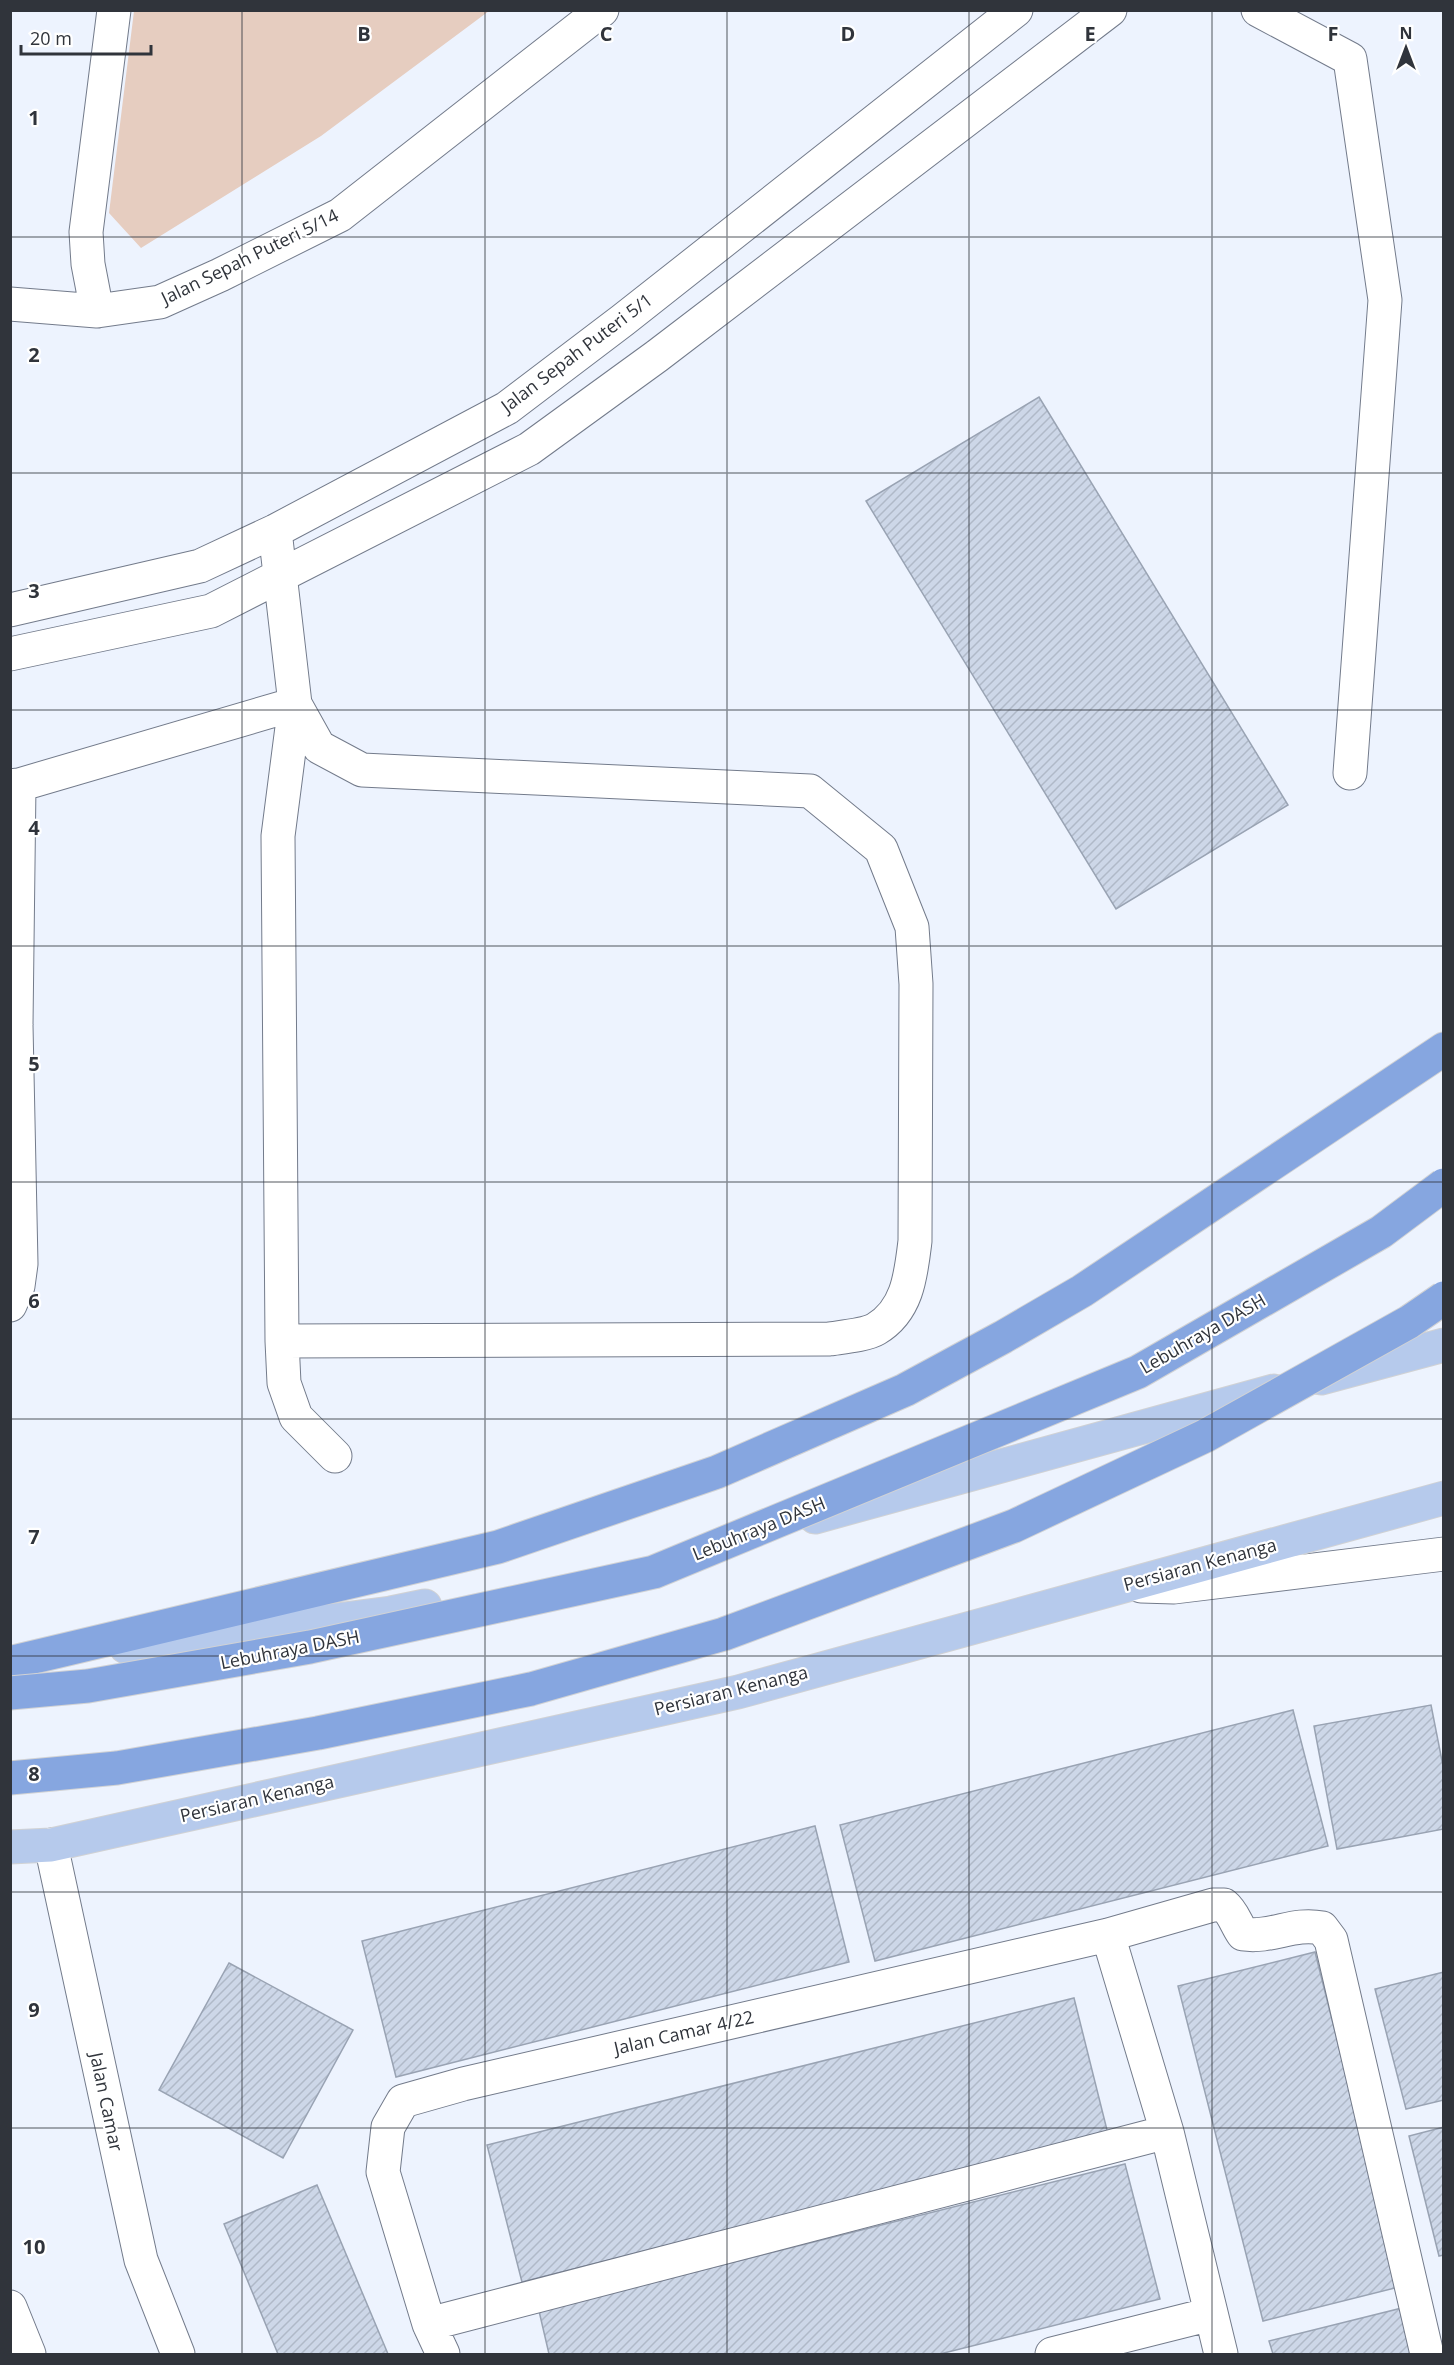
<svg xmlns="http://www.w3.org/2000/svg" width="1454" height="2365" font-family="'Open Sans',sans-serif">
	<style>
		.park { fill: #e6cdc0 }
		.building { fill: url(#building-hatch); stroke: #99a3b3; stroke-width: 1.5 }
		.lines { fill: none; stroke-linecap: round; stroke-linejoin: round }
		.minor-casing { stroke: #737b8b; stroke-width: 35 }
		.major-casing { stroke: #d1d2d4; stroke-width: 35 }
		.highway-casing { stroke: #d1d2d4; stroke-width: 35 }
		.minor { stroke: #fff; stroke-width: 33 }
		.major { stroke: #b6caec; stroke-width: 33 }
		.highway { stroke: #86a6e0; stroke-width: 33 }
		.highway-bridge-casing { stroke: #d1d2d4; stroke-width: 35; stroke-linecap: butt }
		.highway-bridge { stroke: #86a6e0; stroke-width: 33 }
		.grid { fill: none; stroke: #30343b; stroke-width: 1.5; stroke-opacity: 0.55 }
		.labels { text-anchor: middle; stroke-width: 4.5; stroke-linejoin: round; paint-order: stroke }
		.street-label { font-size: 18px; fill: #30343b; stroke: #fff }
		.grid-label { font-size: 20px; text-anchor: middle; font-weight: bold; fill: #30343b; stroke: #fff; stroke-width: 4.5; stroke-linejoin: round; paint-order: stroke }
	</style>
	<defs>
		<pattern id="building-hatch" width="6" height="6" patternUnits="userSpaceOnUse" patternTransform="scale(1.5)"><rect width="6" height="6" fill="#cdd7e8"/><path d="M-1 1l2-2M0 6l6-6M5 7l2-2" fill="none" stroke="#b0b9c8"/></pattern>
	</defs>
	<rect width="100%" height="100%" fill="#edf3fe"/>
	<!-- park -->
	<path class="park" d="M134,11V10L489,11L321,136L141,248L109,213Z"/>
	<!-- building -->
	<path class="building" d="M1039,397L1288,805L1116,909L866,501Z
		M1431,1705L1444,1771V1829L1337,1849L1314,1726Z
		M1293,1710L1328,1846L875,1961L840,1825Z
		M815,1826L849,1962L396,2077L362,1941Z
		M1315,1952L1399,2287L1263,2321L1178,1986Z
		M229,1963L353,2030L283,2158L159,2090Z
		M1444,1972V2100L1406,2109L1375,1989Z
		M1074,1998L1108,2134L522,2282L487,2145Z
		M1444,2127V2255L1439,2256L1409,2136Z
		M1125,2164L1160,2299L940,2354H549L539,2311Z
		M317,2185L388,2354H278L224,2224Z
		M1406,2307L1419,2354H1273L1269,2341Z"/>
	<g class="lines">
		<!-- minor casing -->
		<g class="minor-casing">
			<path id="minor" d="M114,10L86,232L88,264L97,311L160,302L220,275L340,215L602,10
				M1258,10L1350,59L1385,300L1350,773
				M10,304L97,311
				M275,531L295,704L319,747L362,770L810,791L881,849L912,927L916,984L915,1241C911,1274 908,1310 876,1329C866,1335 842,1337 829,1339L282,1341
				M10,610L200,566L275,531L507,408L623,320L1016,10
				M10,654L211,611L529,449L657,356L1110,10
				M10,786L19,785L295,704L278,836L282,1341L284,1383L296,1417L335,1456
				M10,1305L18,1286L21,1264L16,1025L19,785
				M1141,1586L1174,1587L1444,1554
				M51,1845L141,2260L178,2354
				M1108,1935L1167,2132L1221,2354
				M10,2307L29,2354
				M429,2324L1167,2132
				M443,2354L429,2324L383,2172L388,2127L403,2101L463,2084L1108,1935L1213,1905H1224C1233,1912 1236,1924 1243,1934C1273,1938 1293,1922 1322,1928L1331,1940L1427,2354
				M1052,2354L1211,2314"/>
		</g>
		<!-- major casing -->
		<g class="major-casing">
			<path id="major" d="M1321,1378L1444,1345
				M815,1517L1274,1391
				M126,1647L391,1613L425,1606
				M10,1847L51,1845L738,1692L1444,1498"/>
		</g>
		<!-- highway casing -->
		<g class="highway-casing">
			<path id="highway" d="M13,1662L498,1547L717,1472L905,1390L1003,1337L1082,1291L1444,1049"/>
		</g>
		<!-- minor -->
		<use href="#minor" class="minor"/>
		<!-- major -->
		<use href="#major" class="major"/>
		<!-- highway -->
		<use href="#highway" class="highway"/>
		<!-- highway-bridge casing -->
		<g class="highway-bridge-casing">
			<path id="highway-bridge" d="M10,1693L88,1686L310,1647L654,1572L1138,1372L1381,1232L1444,1185
				M10,1778L117,1768L318,1733L531,1689L724,1634L1014,1526L1205,1436L1409,1322L1444,1298"/>
		</g>
		<!-- highway-bridge -->
		<use href="#highway-bridge" class="highway-bridge"/>
	</g>
	<!-- grid -->
	<path class="grid" d="M242,10V2354M485,10V2354M727,10V2354M969,10V2354M1212,10V2354M10,237H1444M10,473H1444M10,710H1444M10,946H1444M10,1182H1444M10,1419H1444M10,1656H1444M10,1892H1444M10,2128H1444"/>
	<g class="labels">
		<!-- street labels -->
		<g class="street-label">
			<text transform="translate(250 257) rotate(-26)" y="6">Jalan Sepah Puteri 5/14</text>
			<text transform="translate(577 353) rotate(-37)" y="6">Jalan Sepah Puteri 5/1</text>
			<text transform="translate(1203 1334) rotate(-30)" y="6">Lebuhraya DASH</text>
			<text transform="translate(759 1529) rotate(-22)" y="6">Lebuhraya DASH</text>
			<text transform="translate(1200 1565) rotate(-15)" y="6">Persiaran Kenanga</text>
			<text transform="translate(290 1650) rotate(-11)" y="6">Lebuhraya DASH</text>
			<text transform="translate(731 1691) rotate(-14)" y="6">Persiaran Kenanga</text>
			<text transform="translate(257 1799) rotate(-13)" y="6">Persiaran Kenanga</text>
			<text transform="translate(684 2033) rotate(-13)" y="6">Jalan Camar 4/22</text>
			<text transform="translate(106 2102) rotate(78)" y="6">Jalan Camar</text>
		</g>
	</g>
	<g class="grid-label">
		<text x="364" y="41">B</text>
		<text x="606" y="41">C</text>
		<text x="848" y="41">D</text>
		<text x="1090" y="41">E</text>
		<text x="1333" y="41">F</text>
		<text x="34" y="125">1</text>
		<text x="34" y="362">2</text>
		<text x="34" y="598">3</text>
		<text x="34" y="835">4</text>
		<text x="34" y="1071">5</text>
		<text x="34" y="1308">6</text>
		<text x="34" y="1544">7</text>
		<text x="34" y="1781">8</text>
		<text x="34" y="2017">9</text>
		<text x="34" y="2254">10</text>
	</g>
	<!-- border -->
	<rect width="1454" height="2365" fill="none" stroke="#30343b" stroke-width="24"/>
	<!-- north arrow -->
	<g transform="translate(1406 48)" stroke="#ffffff" stroke-width="4.5" paint-order="stroke">
	<path d="M0-4.5L10 22L0 15L-10 22Z" fill="#30343b"/>
	<text y="-9" font-size="16" font-weight="bold" text-anchor="middle" fill="#30343b">N</text>
	</g>
	<!-- scale -->
	<path d="M21 45v9h130v-9" fill="none" stroke="#30343b" stroke-width="3"/>
	<text x="30" y="45" font-size="18" fill="#30343b" stroke="#ffffff" stroke-width="4.5" paint-order="stroke">20 m</text>
</svg>
